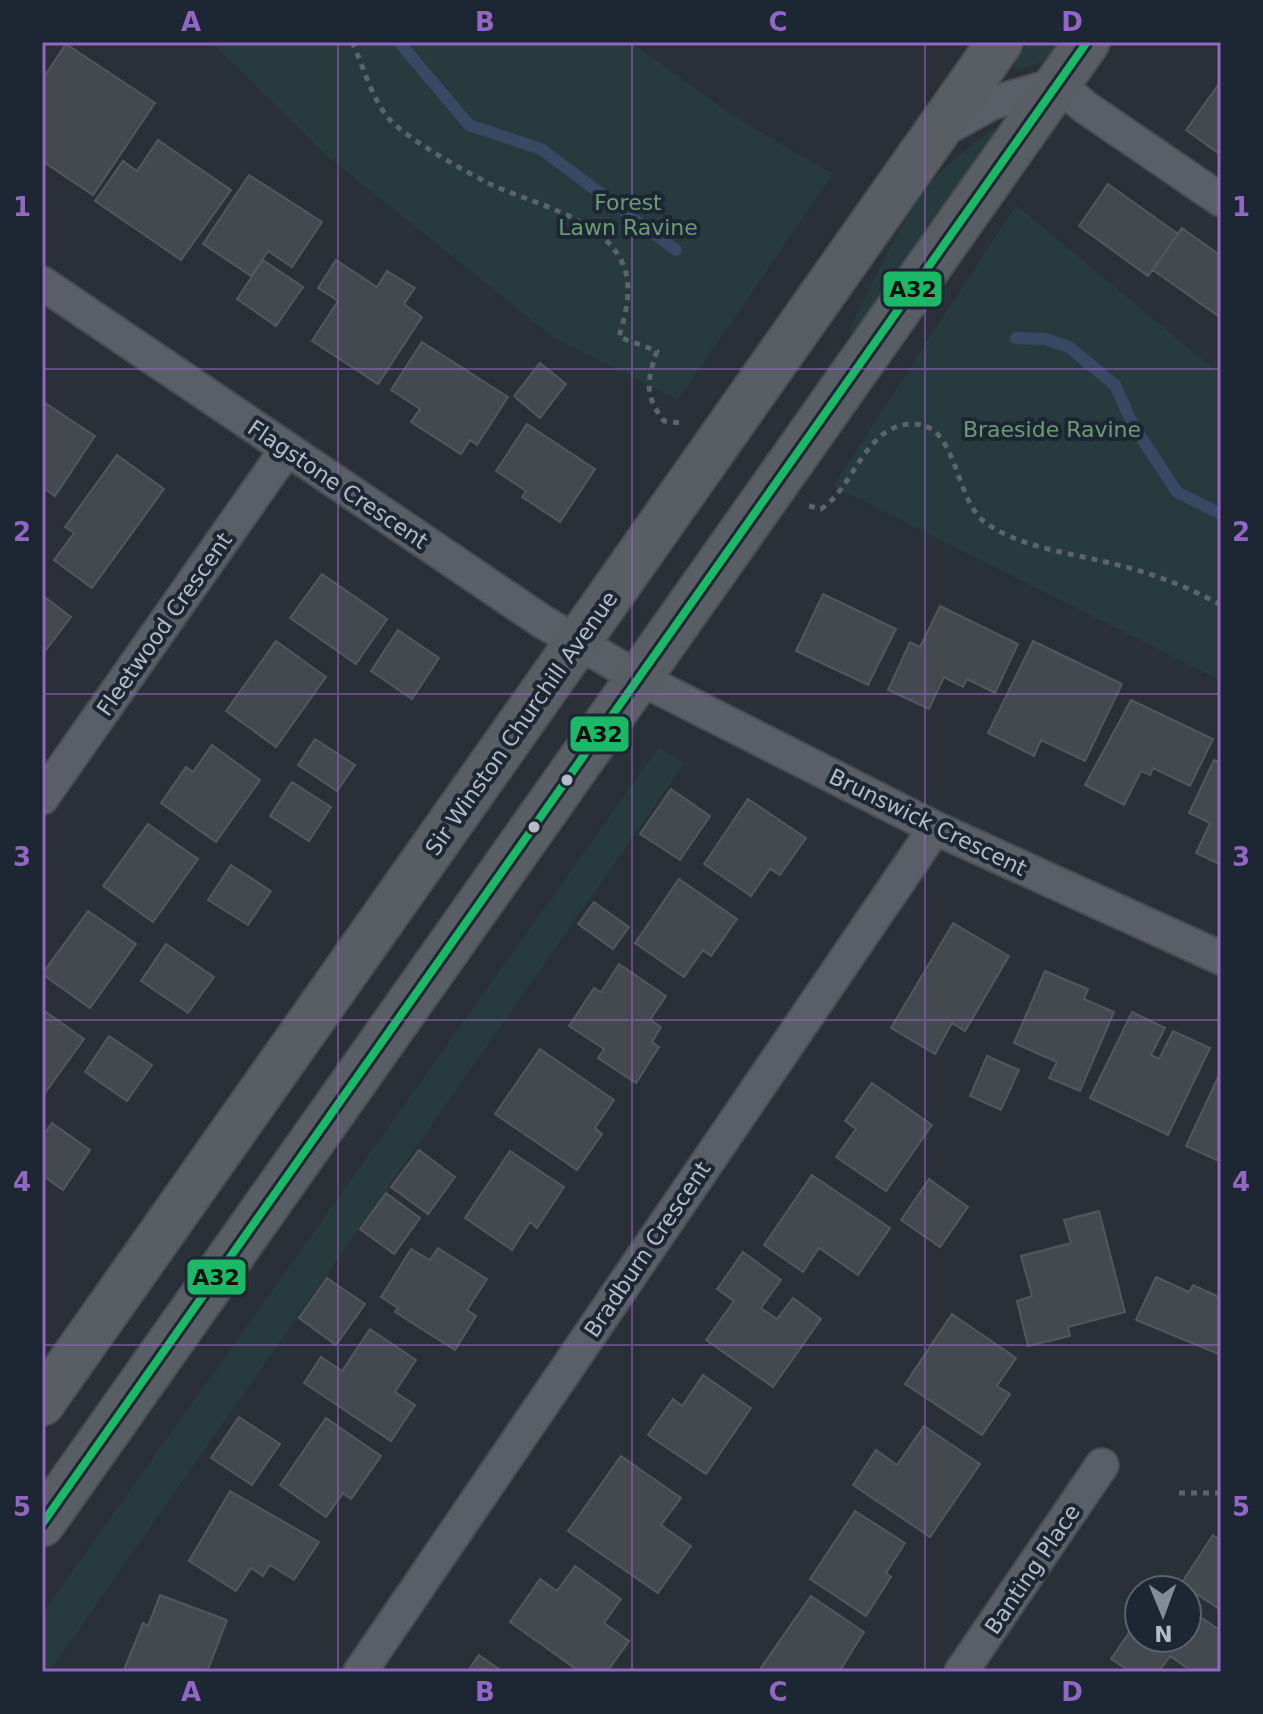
<svg xmlns="http://www.w3.org/2000/svg" width="1263" height="1714" font-family="'DejaVu Sans',sans-serif">
	<style>
		.green { fill: #273a3e }
		.lines { fill: none; stroke-linecap: round; stroke-linejoin: round }
		.stream { stroke: #384963; stroke-width: 12 }
		.building { fill: #444950; stroke: #52575f; stroke-width: 2 }
		.street-casing { stroke: #484c53; stroke-width: 36 }
		.secondary-casing { stroke: #484c53; stroke-width: 48 }
		.path { stroke: #5d636a; stroke-width: 5; stroke-dasharray: 6 6; stroke-linecap: butt }
		.street { stroke: #5a5e66; stroke-width: 32 }
		.secondary { stroke: #595d64; stroke-width: 44 }
		.bus-1-casing { stroke: #1d2633; stroke-width: 14 }
		.bus-1 { stroke: #1ab867; stroke-width: 8 }
		.grid { fill: none; stroke: #9266c3; stroke-width: 2; stroke-opacity: 0.55 }
		.bus-dot { fill: #b4bcc9; stroke: #1d2633; stroke-width: 3 }
		.labels { text-anchor: middle; stroke-width: 8; stroke-linejoin: round; paint-order: stroke }
		.park-label { font-size: 22px; fill: #6b9a76; stroke: #1d2633 }
		.street-label { font-size: 22px; fill: #b4bcc9; stroke: #1d2633 }
		.line-badge { stroke: #1d2633; stroke-width: 3 }
		.pale-badge-label { font-size: 22px; text-anchor: middle; font-weight: bold; fill: #111 }
		.neatline { fill: none; stroke: #9266c3; stroke-width: 3 }
		.grid-label { font-size: 26px; text-anchor: middle; font-weight: bold; fill: #9266c3 }
	</style>
	<rect width="100%" height="100%" fill="#2a3038"/>
	<!-- green -->
	<path class="green" d="M211,42H631L735,117L833,174L678,400L554,338L328,157Z
		M1029,42H1061L1048,60L1018,70L1013,65Z
		M995,127L1000,130L855,335L848,331C876,282 895,228 930,184C948,162 972,145 995,127Z
		M1016,205L1221,375V681L833,486Z
		M659,747L684,764L49,1672H42V1614Z"/>
	<g class="lines">
		<!-- stream -->
		<path class="stream" d="M399,42L469,125L541,149L676,250
			M1016,338L1045,339L1069,347L1115,385L1133,425L1177,492L1221,514"/>
	</g>
	<!-- building -->
	<path class="building" d="M66,44L155,103L93,195L42,161V80Z
		M1221,81V155L1186,130Z
		M158,140L231,190L181,260L95,201L123,161L137,171Z
		M249,175L322,222L292,267L268,251L251,276L203,244Z
		M1108,184L1178,234L1148,276L1079,226Z
		M1182,228L1221,256V318L1153,270Z
		M263,260L303,287L276,326L237,299Z
		M336,260L377,287L387,271L415,288L404,304L422,317L378,384L312,341L338,301L318,288Z
		M422,342L508,397L477,445L470,440L461,454L411,422L420,409L391,390Z
		M540,363L566,384L540,418L514,396Z
		M42,401L95,436L55,496L42,487Z
		M527,424L595,469L560,522L522,497L526,491L496,471Z
		M117,455L164,489L92,588L54,560L74,533L65,527Z
		M322,574L387,619L356,664L290,618Z
		M823,594L896,629L868,685L796,651Z
		M42,595L71,617L42,655Z
		M940,606L1018,644L995,693L967,679L963,687L944,677L929,709L888,690L910,642L920,647Z
		M398,630L439,658L412,699L371,671Z
		M276,641L326,677L276,747L226,711Z
		M1033,641L1122,684L1085,761L1041,740L1034,756L988,733Z
		M1131,700L1213,739L1190,786L1153,768L1150,775L1141,771L1124,805L1085,785Z
		M315,739L355,765L337,791L298,765Z
		M212,745L260,780L216,842L161,803L186,767L193,772Z
		M1214,760L1221,763V865L1196,853L1210,823L1189,813Z
		M292,782L331,807L309,841L270,816Z
		M671,789L710,816L680,860L640,834Z
		M748,799L806,838L780,875L770,869L751,896L704,864Z
		M148,824L198,859L153,922L103,886Z
		M231,865L271,891L248,925L208,900Z
		M679,879L737,919L711,956L703,950L684,977L635,943Z
		M594,902L629,927L613,949L578,924Z
		M88,911L136,944L90,1008L42,974Z
		M953,923L1009,956L965,1031L952,1023L935,1054L891,1028Z
		M166,944L214,977L188,1013L141,981Z
		M619,964L666,996L650,1020L661,1027L652,1042L659,1047L636,1083L598,1058L604,1049L569,1026L594,988L601,992Z
		M1045,971L1088,989L1084,999L1114,1012L1080,1091L1049,1078L1057,1062L1014,1043Z
		M42,1009L84,1039L42,1097Z
		M1132,1012L1165,1028L1151,1055L1159,1059L1173,1031L1210,1048L1168,1135L1090,1098Z
		M109,1036L152,1065L127,1101L85,1072Z
		M540,1049L614,1100L595,1128L602,1134L577,1170L495,1114Z
		M987,1056L1019,1070L1001,1110L970,1096Z
		M1221,1071V1162L1186,1146Z
		M872,1083L932,1125L886,1191L836,1157L856,1129L845,1121Z
		M52,1123L90,1150L63,1190L42,1175V1137Z
		M419,1150L455,1177L428,1214L391,1187Z
		M510,1151L564,1187L537,1228L530,1222L512,1250L465,1218Z
		M812,1175L890,1228L858,1275L819,1248L803,1272L764,1245Z
		M929,1179L968,1207L940,1247L901,1220Z
		M386,1193L420,1218L394,1254L360,1229Z
		M1099,1211L1125,1312L1068,1327L1070,1336L1028,1346L1017,1301L1032,1296L1021,1256L1071,1243L1064,1220Z
		M438,1248L487,1279L467,1310L476,1316L455,1350L395,1312L398,1308L381,1297L411,1249L430,1260Z
		M743,1252L781,1280L761,1308L777,1319L793,1298L821,1319L773,1387L706,1340L734,1301L717,1289Z
		M1156,1277L1189,1292L1193,1285L1221,1298V1355L1136,1320Z
		M327,1278L365,1304L336,1345L299,1318Z
		M952,1314L1016,1358L997,1386L1010,1394L982,1435L905,1384Z
		M370,1329L416,1360L395,1392L415,1405L391,1441L304,1383L321,1357L342,1371Z
		M703,1375L751,1408L706,1474L648,1435L673,1399L682,1406Z
		M239,1417L280,1444L252,1485L211,1458Z
		M326,1418L381,1456L351,1499L343,1493L326,1517L280,1485Z
		M924,1426L980,1464L930,1537L853,1485L876,1450L897,1465Z
		M621,1456L681,1498L661,1525L691,1546L658,1593L568,1531Z
		M230,1491L319,1542L294,1580L270,1565L263,1576L251,1568L236,1591L189,1561Z
		M855,1511L905,1543L886,1573L891,1577L866,1616L810,1579Z
		M1213,1535L1221,1541V1610L1181,1584Z
		M575,1566L621,1599L604,1623L629,1641L607,1672H580L510,1622L540,1579L557,1591Z
		M160,1595L227,1620L207,1672H123L143,1623L148,1626Z
		M811,1596L864,1632L839,1672H758Z
		M1187,1608L1221,1631L1218,1672H1193L1170,1656L1159,1672H1131L1111,1659L1139,1618V1638H1187Z
		M479,1655L503,1672H467Z"/>
	<g class="lines">
		<!-- street casing -->
		<g class="street-casing">
			<path id="street" d="M943,130L992,103L1058,84L1085,107L1221,200
				M42,283L543,622L639,678L935,828L1221,958
				M42,798L286,450
				M360,1672L935,828
				M961,1672L1102,1465"/>
		</g>
		<!-- secondary casing -->
		<g class="secondary-casing">
			<path id="secondary" d="M42,1403L1000,42
				M42,1524L1087,42"/>
		</g>
		<!-- path -->
		<path class="path" d="M352,42C364,67 373,104 393,123C415,143 459,168 486,182C528,203 597,215 621,260C634,285 626,312 619,337L657,351C647,381 644,395 664,421L681,423
			M809,506L821,509C854,488 864,427 910,424C959,420 953,500 986,523C1018,546 1064,552 1101,561C1143,570 1183,584 1221,605
			M1179,1493H1221"/>
		<!-- street -->
		<use href="#street" class="street"/>
		<!-- secondary -->
		<use href="#secondary" class="secondary"/>
		<!-- bus-1 casing -->
		<g class="bus-1-casing">
			<path id="bus-1" d="M42,1524L1087,42"/>
		</g>
		<!-- bus-1 -->
		<use href="#bus-1" class="bus-1"/>
	</g>
	<!-- grid -->
	<path class="grid" d="M338,42V1672M632,42V1672M925,42V1672M42,369H1221M42,694H1221M42,1020H1221M42,1345H1221"/>
	<!-- markers -->
	<g class="bus-dot">
		<circle cx="567" cy="780" r="7"/>
		<circle cx="534" cy="827" r="7"/>
	</g>
	<g class="labels">
		<!-- park labels -->
		<g class="park-label">
			<text x="628" y="210">Forest<tspan x="628" dy="25">Lawn Ravine</tspan></text>
			<text x="1052" y="437">Braeside Ravine</text>
		</g>
		<!-- street labels -->
		<g class="street-label">
			<text transform="translate(338 484) rotate(34)" y="8">Flagstone Crescent</text>
			<text transform="translate(164 624) rotate(-55)" y="8">Fleetwood Crescent</text>
			<text transform="translate(521 723) rotate(-55)" y="8">Sir Winston Churchill Avenue</text>
			<text transform="translate(928 822) rotate(26)" y="8">Brunswick Crescent</text>
			<text transform="translate(647 1249) rotate(-56)" y="8">Bradburn Crescent</text>
			<text transform="translate(1032 1569) rotate(-56)" y="8">Banting Place</text>
		</g>
	</g>
	<g class="line-badge">
		<rect x="882" y="270" width="61" height="38" rx="8" fill="#1ab867"/>
		<rect x="569" y="715" width="61" height="38" rx="8" fill="#1ab867"/>
		<rect x="186" y="1258" width="61" height="38" rx="8" fill="#1ab867"/>
	</g>
	<g class="pale-badge-label">
		<text x="913" y="297">A32</text>
		<text x="599" y="742">A32</text>
		<text x="216" y="1285">A32</text>
	</g>
	<!-- border -->
	<rect width="1263" height="1714" fill="none" stroke="#1d2633" stroke-width="88"/>
	<!-- north arrow -->
	<g transform="translate(1163 1614) rotate(179)"><circle r="38" fill="#1d2633" stroke="#59626f" stroke-width="2"/>
	<path d="M0-6L14 30L0 20L-14 30Z" fill="#848b96"/>
	<text y="-12" font-size="22" font-weight="bold" text-anchor="middle" fill="#b4bcc9">N</text>
	</g>
	<rect x="44" y="44" width="1175" height="1626" class="neatline"/>
	<g class="grid-label">
		<text x="191" y="31">A</text>
		<text x="485" y="31">B</text>
		<text x="778" y="31">C</text>
		<text x="1072" y="31">D</text>
		<text x="22" y="216">1</text>
		<text x="1241" y="216">1</text>
		<text x="22" y="541">2</text>
		<text x="1241" y="541">2</text>
		<text x="22" y="866">3</text>
		<text x="1241" y="866">3</text>
		<text x="22" y="1191">4</text>
		<text x="1241" y="1191">4</text>
		<text x="22" y="1516">5</text>
		<text x="1241" y="1516">5</text>
		<text x="191" y="1701">A</text>
		<text x="485" y="1701">B</text>
		<text x="778" y="1701">C</text>
		<text x="1072" y="1701">D</text>
	</g>
</svg>
